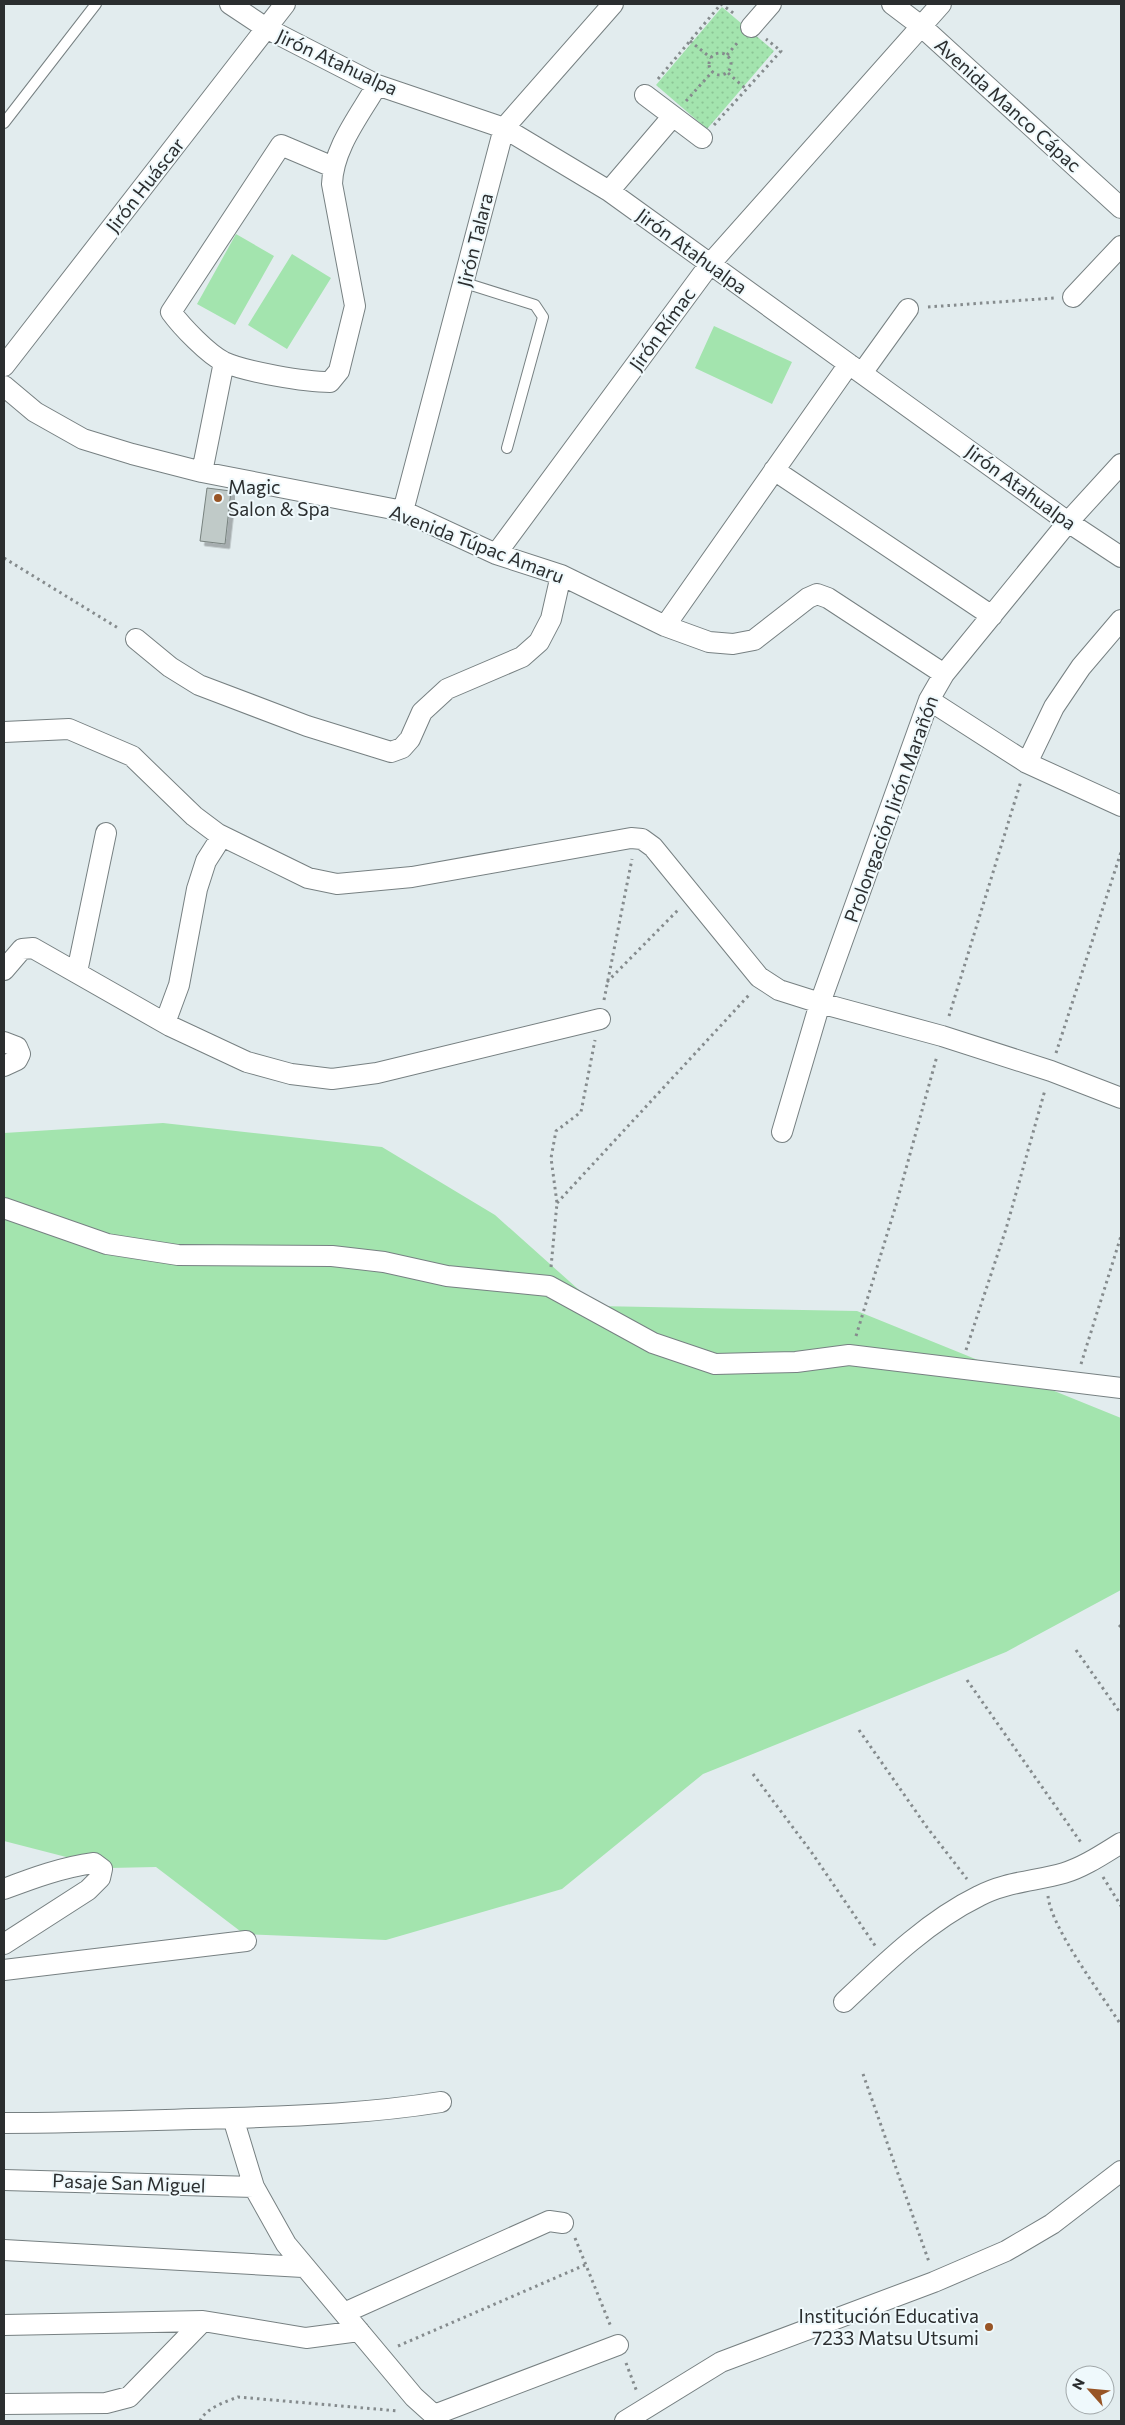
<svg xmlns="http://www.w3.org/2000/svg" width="1125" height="2425" font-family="Commissioner,sans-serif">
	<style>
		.green { fill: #a3e4ae }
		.park { fill: url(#park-dots) }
		.building { fill: #c0cac8; stroke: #78827f; filter: url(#shadow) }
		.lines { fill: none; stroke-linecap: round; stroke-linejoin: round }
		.lane-casing { stroke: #778082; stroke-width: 12 }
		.street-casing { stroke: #778082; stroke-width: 22 }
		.path { stroke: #858b8d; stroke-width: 3; stroke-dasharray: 2.5 4; stroke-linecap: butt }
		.lane { stroke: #fff; stroke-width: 10 }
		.street { stroke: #fff; stroke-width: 20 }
		.poi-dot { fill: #985526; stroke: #eff9fc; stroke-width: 2 }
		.labels { text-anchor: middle; stroke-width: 4; stroke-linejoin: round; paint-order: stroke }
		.street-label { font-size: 19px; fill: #2b2e2f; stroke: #eff9fc }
		.poi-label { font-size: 19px; fill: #2b2e2f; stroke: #eff9fc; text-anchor: start }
	</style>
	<defs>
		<pattern id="park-dots" width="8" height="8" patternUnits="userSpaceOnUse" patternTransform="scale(1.25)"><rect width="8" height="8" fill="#a3e4ae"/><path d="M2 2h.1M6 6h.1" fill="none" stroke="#8cc496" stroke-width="1.8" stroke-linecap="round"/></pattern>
		<filter id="shadow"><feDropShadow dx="4.5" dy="4.5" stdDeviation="0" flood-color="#0004"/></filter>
	</defs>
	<rect width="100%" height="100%" fill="#e2ecee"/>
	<!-- green -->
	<path class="green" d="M236,234L274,256L235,325L197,304Z
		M292,254L331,278L287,349L248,325Z
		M714,326L792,362L772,404L695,368Z
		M163,1123L382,1147L495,1215L597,1306L857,1311L1121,1418V1590L1006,1652L703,1774L562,1889L386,1940L244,1934L156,1867L109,1868L4,1841V1133Z"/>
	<!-- park -->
	<path class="park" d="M722,7L774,51L707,129L656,85Z"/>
	<!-- building -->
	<path class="building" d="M207,488L231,491L225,544L200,541Z"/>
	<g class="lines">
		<!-- lane casing -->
		<g class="lane-casing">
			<path id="lane" d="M4,123L96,4
				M465,283L535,305L543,317L507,448"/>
		</g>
		<!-- street casing -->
		<g class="street-casing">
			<path id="street" d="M230,4L266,28L377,85L504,128L609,191L1068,522L1121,557
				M892,4L921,26L1121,208
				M751,27L771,4
				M645,95L702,138
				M333,167L281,145L171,312C182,327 208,354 224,362C246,372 305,382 330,382L339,371L355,306L332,184C333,148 360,115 377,85
				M609,191L673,116
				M1073,297L1121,246
				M4,366L285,4
				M862,373L908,309
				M4,386L35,412L83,439L132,454L202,472L403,511L496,554L561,575L665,626L709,642L733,644L754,640L808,598L817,594L828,598L944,674
				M774,470L992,616
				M202,472L224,362
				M403,511L504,128L613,4
				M496,554L710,264L941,4
				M665,626L849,364
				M136,639L170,667L199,685L307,726L391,752L402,748L410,739L422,712L447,689L522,657L539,642L551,619L561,575
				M929,700L1027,763L1121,806
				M4,732L69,729L132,756L194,816L218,834L308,878L337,884L412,877L631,838L642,839L653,847L759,977L779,990L820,1003L942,1036L1051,1071L1121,1098
				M1027,763L1054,707L1081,667L1121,620
				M4,970L22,949L33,948L170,1026L247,1062L291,1074L332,1079L377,1073L600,1019
				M77,972L106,833
				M165,1023L179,985L197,889L206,861L222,836
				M4,1042L17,1047L20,1054L17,1060L4,1066
				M782,1132L820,1003L929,700L944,674L1068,522L1121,464
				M4,1208L107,1244L178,1255L332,1256L384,1262L447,1276L549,1286L653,1343L715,1364L796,1362L849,1355L1121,1388
				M4,1889C33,1878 63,1867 94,1863L102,1869L100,1878L88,1890L4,1944
				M4,1970L246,1941
				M844,2002C885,1963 928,1921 979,1896C1005,1882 1036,1881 1064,1873C1084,1867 1103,1854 1121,1843
				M233,2118L254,2187L286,2244L414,2397L434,2415L437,2421
				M4,2123C80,2123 156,2120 232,2118C302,2116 372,2113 441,2102
				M4,2180L254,2187
				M4,2250L303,2267
				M344,2313L549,2221L563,2223
				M4,2325L203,2321L306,2338L359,2331
				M4,2404L106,2403L129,2397L203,2321
				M434,2415L618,2345
				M625,2421L721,2362L934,2282L1006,2251L1052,2224L1121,2171"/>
		</g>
		<!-- path -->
		<path class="path" d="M690,41L711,58
			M709 64a11 11 0 1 1 22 0a11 11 0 1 1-22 0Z
			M727,55L738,42
			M728,73L746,89
			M658,79L721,4L736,15
			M686,101L712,72
			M714,125L781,51L766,39
			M928,307L1054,298
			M4,558L118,628
			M607,982L678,910
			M604,1000L632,859
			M949,1016L1021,781
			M1056,1053L1121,852
			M557,1203L749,995
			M551,1267L557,1203L551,1158L556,1131L581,1112L595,1040
			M856,1336L896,1205L937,1056
			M966,1350L1006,1229L1045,1090
			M1081,1364L1121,1236
			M1119,1625L1121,1627
			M1076,1650L1121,1714
			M967,1680L1082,1844
			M859,1730L926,1826L967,1879
			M753,1774L812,1853L876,1947
			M1103,1877L1121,1906
			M1048,1896C1051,1928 1102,1995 1121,2025
			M863,2074L929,2262
			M575,2238L611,2327
			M398,2346L585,2265
			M626,2363L637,2392
			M200,2421C206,2408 225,2402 238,2397L399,2411"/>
		<!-- lane -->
		<use href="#lane" class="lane"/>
		<!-- street -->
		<use href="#street" class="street"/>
	</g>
	<!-- markers -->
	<g class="poi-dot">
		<circle cx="218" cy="498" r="5"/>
		<circle cx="989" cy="2327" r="5"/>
	</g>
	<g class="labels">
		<!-- street labels -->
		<g class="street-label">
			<text transform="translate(337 62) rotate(25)" y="7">Jirón Atahualpa</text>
			<text transform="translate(1008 105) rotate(42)" y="7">Avenida Manco Cápac</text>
			<text transform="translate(145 185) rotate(-52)" y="7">Jirón Huáscar</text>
			<text transform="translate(475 240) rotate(-76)" y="7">Jirón Talara</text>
			<text transform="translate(692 251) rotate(36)" y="7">Jirón Atahualpa</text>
			<text transform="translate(662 329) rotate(-54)" y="7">Jirón Rímac</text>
			<text transform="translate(1021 487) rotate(36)" y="7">Jirón Atahualpa</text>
			<text transform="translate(477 544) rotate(21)" y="7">Avenida Túpac Amaru</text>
			<text transform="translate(891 809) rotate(-70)" y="7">Prolongación Jirón Marañón</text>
			<text transform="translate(129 2183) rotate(2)" y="7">Pasaje San Miguel</text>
		</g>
		<!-- poi labels -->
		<g class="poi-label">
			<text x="228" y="494">Magic<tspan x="228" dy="22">Salon &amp; Spa</tspan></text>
			<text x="979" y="2323" text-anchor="end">Institución Educativa<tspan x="979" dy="22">7233 Matsu Utsumi</tspan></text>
		</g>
	</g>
	<!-- border -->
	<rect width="1125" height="2425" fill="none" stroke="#2b2e2f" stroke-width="10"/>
	<!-- north arrow -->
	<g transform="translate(1090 2390) rotate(297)"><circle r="24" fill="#eff9fc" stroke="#a1a8aa"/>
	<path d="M0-4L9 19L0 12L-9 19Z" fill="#985526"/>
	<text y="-8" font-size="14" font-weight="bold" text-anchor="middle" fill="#2b2e2f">N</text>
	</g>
</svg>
